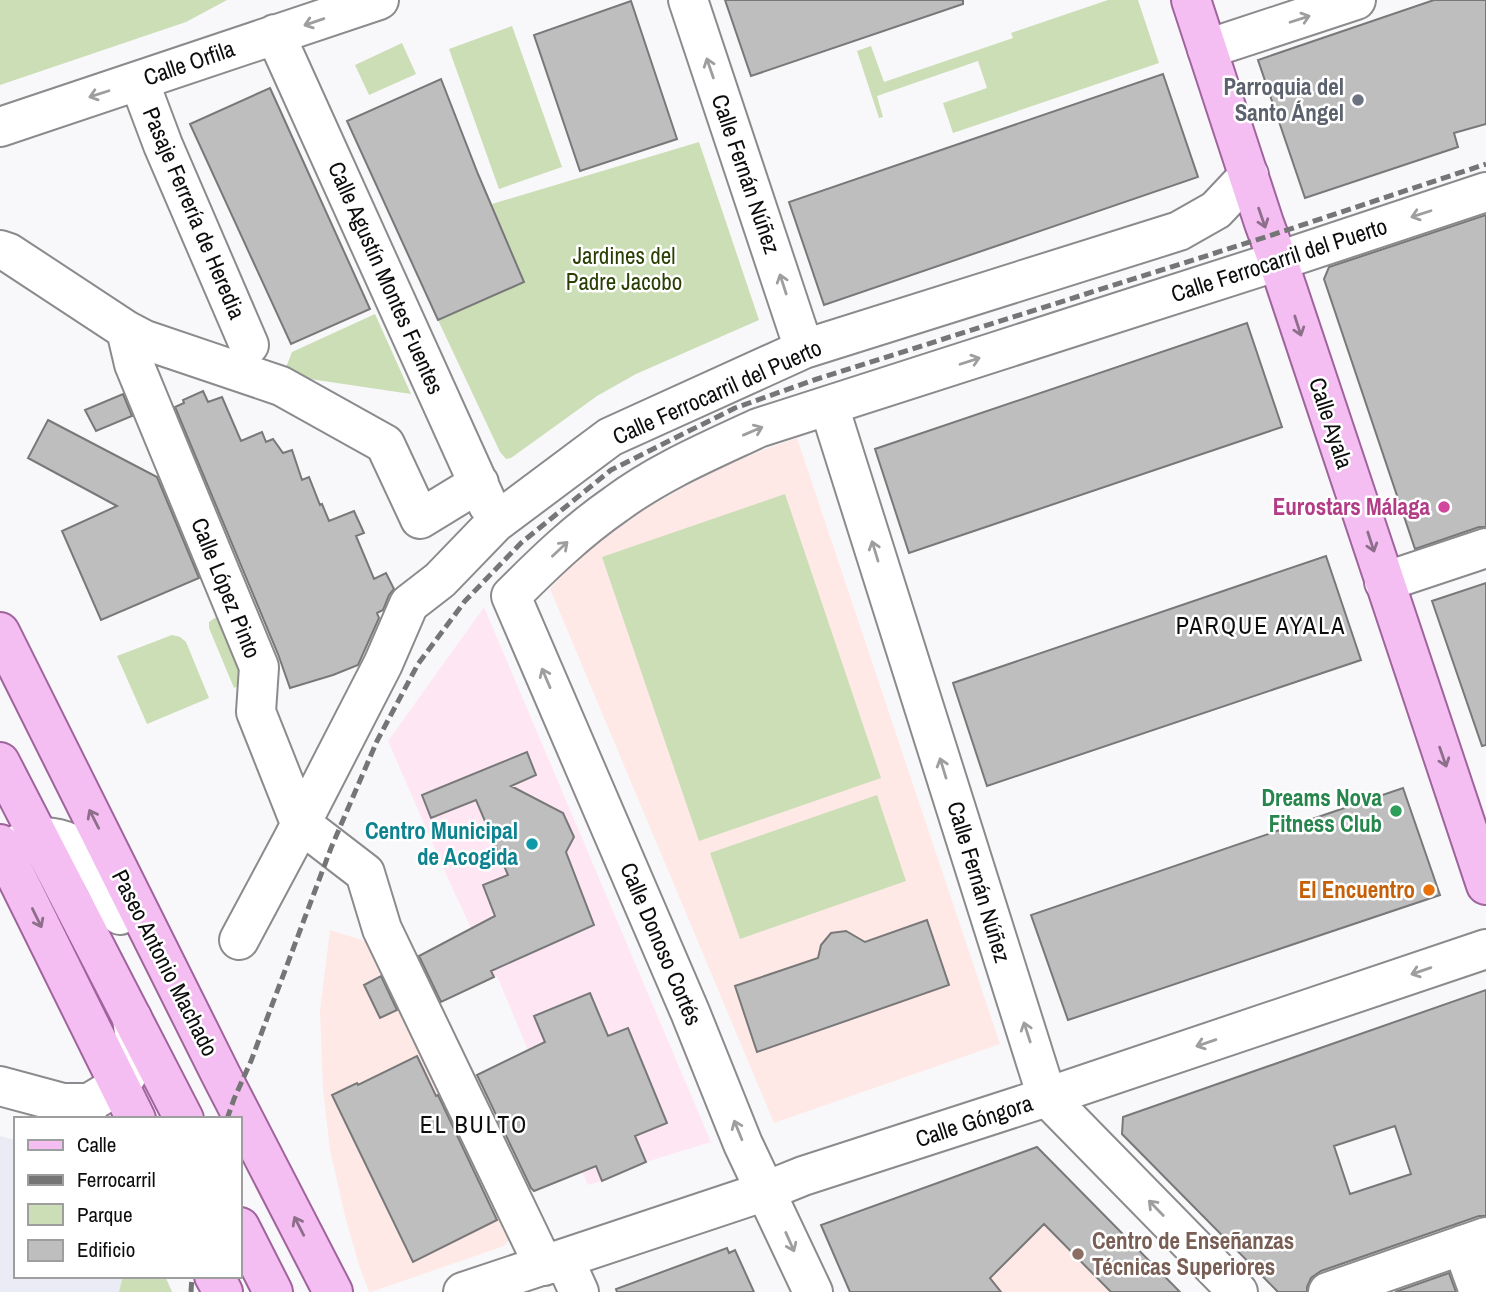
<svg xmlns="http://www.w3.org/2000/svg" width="1486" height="1292" font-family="'Archivo Narrow',sans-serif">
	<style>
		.commercial { fill: #fee7f3 }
		.built { fill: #eaebf4 }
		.education { fill: #fee9e6 }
		.green { fill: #cbdeb5 }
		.building { fill: #bfbebf; stroke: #787879; stroke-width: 2; fill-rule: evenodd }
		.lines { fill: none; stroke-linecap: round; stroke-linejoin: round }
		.minor-casing { stroke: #8b8b8d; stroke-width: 42 }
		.major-casing { stroke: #9f649c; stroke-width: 42 }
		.minor { stroke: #fff; stroke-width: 38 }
		.major { stroke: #f5bef2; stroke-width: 38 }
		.rail { stroke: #757576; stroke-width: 5; stroke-dasharray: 10 5; stroke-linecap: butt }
		.oneway { stroke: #9e9e9f }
		.oneway2 { stroke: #8d6e8b }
		.worship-dot { fill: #6b7280; stroke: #fff; stroke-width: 2.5 }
		.hotel-dot { fill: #d1479c; stroke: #fff; stroke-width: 2.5 }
		.leisure-dot { fill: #2e9e5b; stroke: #fff; stroke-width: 2.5 }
		.culture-dot { fill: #0f9aa8; stroke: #fff; stroke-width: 2.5 }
		.food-dot { fill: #e8710a; stroke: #fff; stroke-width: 2.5 }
		.education-dot { fill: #8d6e63; stroke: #fff; stroke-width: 2.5 }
		.labels { text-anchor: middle; stroke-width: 5; stroke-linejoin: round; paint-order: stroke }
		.street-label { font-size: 23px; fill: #0d0d0e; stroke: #fff }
		.worship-label { font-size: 23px; font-weight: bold; fill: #5b616d; stroke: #fff; text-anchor: end }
		.park-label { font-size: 23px; fill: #293e02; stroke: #fff }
		.hotel-label { font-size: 23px; font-weight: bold; fill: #b23c85; stroke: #fff; text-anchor: end }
		.leisure-label { font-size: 23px; font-weight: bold; fill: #27864d; stroke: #fff; text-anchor: end }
		.culture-label { font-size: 23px; font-weight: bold; fill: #0d838f; stroke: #fff; text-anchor: end }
		.food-label { font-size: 23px; font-weight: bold; fill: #c56008; stroke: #fff; text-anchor: end }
		.education-label { font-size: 23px; font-weight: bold; fill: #785e54; stroke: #fff; text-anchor: start }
		.neighbourhood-label { font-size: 24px; letter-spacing: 2px; fill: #0d0d0e; stroke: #fff }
	</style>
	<rect width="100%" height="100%" fill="#f8f8fa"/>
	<!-- commercial -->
	<path class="commercial" d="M484,607L711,1142L646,1162L602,1181L588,1185L528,1050L497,976L494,977L449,881L388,741Z"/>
	<!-- built -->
	<path class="built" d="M0,1136L16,1140V1276H165L172,1292H0Z"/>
	<!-- education -->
	<path class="education" d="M797,438L1000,1044L774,1123L550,589L571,566L600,540L650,506L716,470L763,450Z
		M330,930L368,942L511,1233L509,1240L504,1246L371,1292H369L359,1265L345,1216L330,1150L323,1089L320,1011Z
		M1079,1190L1180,1292H1001L990,1278Z"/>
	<!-- green -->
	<path class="green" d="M0,0H227L186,22L0,85Z
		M1108,0H1138L1159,63L953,133L943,103L987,88L978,61L877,96L883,117L879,118L857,51L871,46L884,82L1013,38L1011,33Z
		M512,26L562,167L499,189L449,49Z
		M402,43L416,74L369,95L355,65Z
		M699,142L759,320L636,374L597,396L511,458L506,459L500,452L438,320L524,282L492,204Z
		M375,314L411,394L283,375L292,352Z
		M785,494L881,778L699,841L602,557Z
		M222,613L251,680L234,688L209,628V622Z
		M172,635L180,637L186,642L209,698L147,724L117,656Z
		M877,795L906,881L740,939L710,853Z
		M123,1276H165L172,1292H119Z"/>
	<!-- building -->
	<path class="building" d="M725,0H963V4L751,76Z
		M1434,0H1486V124L1454,133L1458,147L1305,198L1258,60Z
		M631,1L677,139L580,171L534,35Z
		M1163,74L1198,177L824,305L789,202Z
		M441,79L478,174L524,282L438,320L347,121Z
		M270,88L370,309L291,344L190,124Z
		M1486,215V527H1479L1415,549L1324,279L1329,267Z
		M1247,323L1282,427L909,553L875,449Z
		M203,391L208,402L222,397L241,441L262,432L266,442L273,439L283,453L292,450L302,480L309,477L320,505L322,504L329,521L354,511L364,533L356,536L374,579L386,573L394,589L389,595L383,610L377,613L379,618L358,665L333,675L290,688L278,654L175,407L184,403L183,400Z
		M123,394L132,416L96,431L85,410Z
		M48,420L157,477L199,578L101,620L62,531L117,506L28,458Z
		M1326,556L1361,660L987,786L953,683Z
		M1486,583V745L1482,746L1432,601Z
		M527,752L536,775L511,786L563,813L574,837L566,852L594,925L491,971L494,977L441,1002L419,956L495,916L483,885L508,875L476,800L431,818L422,795Z
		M1403,788L1440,895L1068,1020L1031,915Z
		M927,920L949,985L757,1052L735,986L818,958L821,945L831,933L846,931L865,942Z
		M381,976L397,1010L380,1018L364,985Z
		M1486,990V1216H1479L1321,1271L1311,1278L1307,1287V1292H1278L1122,1134L1123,1117ZM1395,1126L1411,1174L1350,1194L1334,1146Z
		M590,993L608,1036L628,1028L667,1123L635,1136L646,1162L602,1181L596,1166L534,1191L531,1188L477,1075L545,1042L534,1016Z
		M417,1056L436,1096L438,1095L497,1220L413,1262L332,1095L357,1083L358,1085Z
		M1037,1147L1180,1292H1111L1044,1224L990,1278L1001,1292H850L821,1225Z
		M727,1248L729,1253L735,1250L754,1292H617L616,1289Z
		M1449,1273L1456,1292H1395Z"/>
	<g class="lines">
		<!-- minor casing -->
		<g class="minor-casing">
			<path id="minor" d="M688,0L804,349
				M275,34L488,505
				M1207,49L1356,0
				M139,81L163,145L249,345
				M0,127L379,0
				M0,250L9,253L126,330L145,340L281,386L385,444L420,519L479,483
				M126,330L134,364L259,667L256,712L300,823L365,873L382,929L544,1266
				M829,406L1047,1097L1238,1292
				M1384,582L1486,548
				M14,848C22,840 33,837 45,837C92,840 102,878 120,915
				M239,940L293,839L383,664L409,604L440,580L495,523L610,437L804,349L1179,231L1216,210L1249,175
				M0,1086L63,1103L87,1112
				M63,1103H89L119,1085L127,1075L137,1053L132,1018
				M1462,1245L1479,1292
				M564,1259L579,1292
				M463,1292L766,1191L803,1176L1047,1097L1486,949
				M813,1292L743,1144L690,1012L511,596C544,563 577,531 616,504C659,472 709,451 758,428L1278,261L1486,192
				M1328,1292L1486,1237"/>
		</g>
		<!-- major casing -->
		<g class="major-casing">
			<path id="major" d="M1191,0L1264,223L1278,261L1486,885
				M0,632L221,1075L333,1292
				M0,762L184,1119
				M0,844L136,1119
				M240,1227L273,1292
				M214,1276L223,1292"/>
		</g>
		<!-- minor -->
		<use href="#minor" class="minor"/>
		<!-- major -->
		<use href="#major" class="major"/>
		<!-- rail -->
		<path class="rail" d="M227,1119L234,1099L251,1061L331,848L377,741L418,664L465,601L521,543L611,470L735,408L814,380L1269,236L1486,164
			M191,1292L192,1276"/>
	</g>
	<!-- one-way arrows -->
	<defs><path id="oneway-shaft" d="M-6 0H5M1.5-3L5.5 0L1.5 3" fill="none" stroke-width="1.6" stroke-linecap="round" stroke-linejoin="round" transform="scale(1.75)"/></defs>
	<g class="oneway">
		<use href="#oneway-shaft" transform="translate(1300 19) rotate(-18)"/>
		<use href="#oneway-shaft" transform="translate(314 22) rotate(161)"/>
		<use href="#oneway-shaft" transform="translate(710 68) rotate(-109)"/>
		<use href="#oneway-shaft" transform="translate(99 94) rotate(162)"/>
		<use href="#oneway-shaft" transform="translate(1421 214) rotate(162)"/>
		<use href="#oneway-shaft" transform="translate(783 284) rotate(-108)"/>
		<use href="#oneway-shaft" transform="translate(970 361) rotate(-18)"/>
		<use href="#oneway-shaft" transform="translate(753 431) rotate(-23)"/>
		<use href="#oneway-shaft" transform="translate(560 549) rotate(-43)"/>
		<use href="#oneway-shaft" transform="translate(875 551) rotate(-107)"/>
		<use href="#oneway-shaft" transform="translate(546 678) rotate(-113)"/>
		<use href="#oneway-shaft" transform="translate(943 768) rotate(-107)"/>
		<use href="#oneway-shaft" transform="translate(1421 971) rotate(161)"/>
		<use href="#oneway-shaft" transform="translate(1027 1032) rotate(-108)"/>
		<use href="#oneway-shaft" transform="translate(1206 1043) rotate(161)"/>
		<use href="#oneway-shaft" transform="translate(738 1130) rotate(-112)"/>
		<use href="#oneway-shaft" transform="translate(1156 1208) rotate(-134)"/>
		<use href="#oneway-shaft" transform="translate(790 1242) rotate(66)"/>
	</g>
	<g class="oneway2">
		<use href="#oneway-shaft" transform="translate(1262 218) rotate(71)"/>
		<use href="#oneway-shaft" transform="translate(1298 326) rotate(72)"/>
		<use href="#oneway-shaft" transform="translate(1371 542) rotate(72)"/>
		<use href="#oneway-shaft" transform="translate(1443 757) rotate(71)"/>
		<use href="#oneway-shaft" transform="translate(94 819) rotate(-117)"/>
		<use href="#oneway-shaft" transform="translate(37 918) rotate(64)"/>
		<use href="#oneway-shaft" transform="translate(299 1226) rotate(-117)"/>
	</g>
	<!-- markers -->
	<circle class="worship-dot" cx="1358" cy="100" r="7"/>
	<circle class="hotel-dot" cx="1444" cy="507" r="7"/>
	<circle class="leisure-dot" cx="1396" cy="811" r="7"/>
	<circle class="culture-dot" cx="532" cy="844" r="7"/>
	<circle class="food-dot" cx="1429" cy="890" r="7"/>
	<circle class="education-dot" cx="1078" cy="1254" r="7"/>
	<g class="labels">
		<!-- street labels -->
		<g class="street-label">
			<text transform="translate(189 63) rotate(-19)" y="8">Calle Orfila</text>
			<text transform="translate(746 174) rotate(71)" y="8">Calle Fernán Núñez</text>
			<text transform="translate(194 213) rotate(67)" y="8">Pasaje Ferrería de Heredia</text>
			<text transform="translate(1279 260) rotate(-18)" y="8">Calle Ferrocarril del Puerto</text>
			<text transform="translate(386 278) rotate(66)" y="8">Calle Agustín Montes Fuentes</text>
			<text transform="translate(717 392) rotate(-24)" y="8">Calle Ferrocarril del Puerto</text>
			<text transform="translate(1331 423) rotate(72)" y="8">Calle Ayala</text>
			<text transform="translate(226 588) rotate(68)" y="8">Calle López Pinto</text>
			<text transform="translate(979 882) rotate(73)" y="8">Calle Fernán Núñez</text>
			<text transform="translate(661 944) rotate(67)" y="8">Calle Donoso Cortés</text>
			<text transform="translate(165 963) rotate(63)" y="8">Paseo Antonio Machado</text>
			<text transform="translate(974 1121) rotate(-18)" y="8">Calle Góngora</text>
		</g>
		<!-- worship labels -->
		<g class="worship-label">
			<text x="1344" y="95">Parroquia del<tspan x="1344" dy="26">Santo Ángel</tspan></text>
		</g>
		<!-- park labels -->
		<g class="park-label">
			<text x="624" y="264">Jardines del<tspan x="624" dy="26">Padre Jacobo</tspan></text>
		</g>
		<!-- hotel labels -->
		<g class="hotel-label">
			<text x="1430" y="515">Eurostars Málaga</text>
		</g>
		<!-- leisure labels -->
		<g class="leisure-label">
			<text x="1382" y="806">Dreams Nova<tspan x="1382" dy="26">Fitness Club</tspan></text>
		</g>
		<!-- culture labels -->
		<g class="culture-label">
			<text x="518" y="839">Centro Municipal<tspan x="518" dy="26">de Acogida</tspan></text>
		</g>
		<!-- food labels -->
		<g class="food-label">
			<text x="1415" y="898">El Encuentro</text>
		</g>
		<!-- education labels -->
		<g class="education-label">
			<text x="1092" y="1249">Centro de Enseñanzas<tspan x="1092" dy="26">Técnicas Superiores</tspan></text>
		</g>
		<!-- neighbourhood labels -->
		<g class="neighbourhood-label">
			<text x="1261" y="634">PARQUE AYALA</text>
			<text x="474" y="1133">EL BULTO</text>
		</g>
	</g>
	<!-- legend -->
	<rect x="14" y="1117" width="228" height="161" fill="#ffffff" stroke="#9e9e9f" stroke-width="2"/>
	<rect x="28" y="1140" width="35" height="10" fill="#f5bef2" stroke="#9e9e9f" stroke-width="2"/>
	<text x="77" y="1152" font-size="21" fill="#0d0d0e">Calle</text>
	<rect x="28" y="1175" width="35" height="10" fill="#757576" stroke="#9e9e9f" stroke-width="2"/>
	<text x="77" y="1187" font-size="21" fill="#0d0d0e">Ferrocarril</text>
	<rect x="28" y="1204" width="35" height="21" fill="#cbdeb5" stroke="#9e9e9f" stroke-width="2"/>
	<text x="77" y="1222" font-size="21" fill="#0d0d0e">Parque</text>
	<rect x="28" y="1240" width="35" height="21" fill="#bfbebf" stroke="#9e9e9f" stroke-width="2"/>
	<text x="77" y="1257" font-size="21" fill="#0d0d0e">Edificio</text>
</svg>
